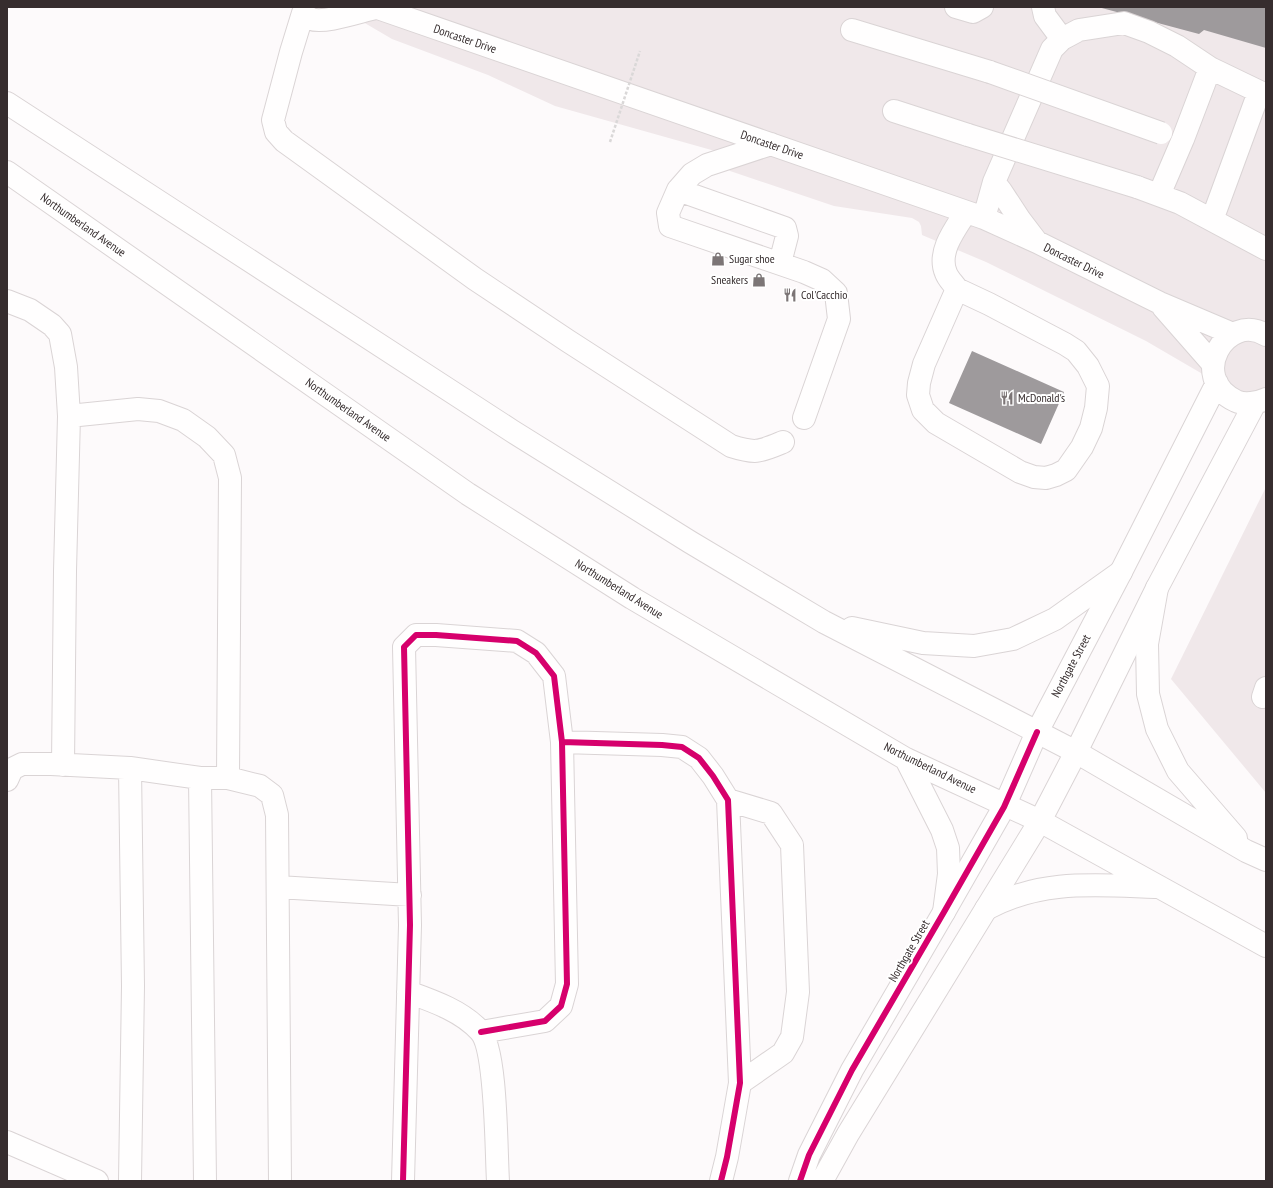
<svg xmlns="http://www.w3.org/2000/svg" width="1273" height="1188" font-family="'PT Sans Narrow',sans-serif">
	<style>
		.built { fill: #f0e8ea }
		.building { fill: #9e9a9c }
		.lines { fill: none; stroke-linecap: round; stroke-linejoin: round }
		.minor-casing { stroke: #dad4d5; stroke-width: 24 }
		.major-casing { stroke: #dad4d5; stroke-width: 24 }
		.minor { stroke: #fffefe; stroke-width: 22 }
		.major { stroke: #fffefe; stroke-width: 22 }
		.minor-bridge-casing { stroke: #dad4d5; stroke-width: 24; stroke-linecap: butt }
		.path-bridge { stroke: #dad8d8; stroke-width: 2.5; stroke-dasharray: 3 2; stroke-linecap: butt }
		.minor-bridge { stroke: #fffefe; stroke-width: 22 }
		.cycleway-casing { stroke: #fff; stroke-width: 8 }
		.cycleway { stroke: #d6006c; stroke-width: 6 }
		.labels { text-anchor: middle; stroke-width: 4; stroke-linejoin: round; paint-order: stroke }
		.street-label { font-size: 12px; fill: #362d2e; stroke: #fff }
		.poi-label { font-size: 12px; fill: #362d2e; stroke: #fff; text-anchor: start }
	</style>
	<rect width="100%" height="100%" fill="#fdfafb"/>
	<!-- built -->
	<path class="built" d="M348,7H1266V411L1146,341L986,262L922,235L921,226L919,222L912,218L834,206L730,171L715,151L555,106L488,75L392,39L363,22Z
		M1266,487V793L1171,679Z"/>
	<!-- building -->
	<path class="building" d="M1098,7H1266V48L1204,30L1199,34Z
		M972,351L1064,392L1041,444L949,403Z"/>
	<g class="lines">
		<!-- minor casing -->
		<g class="minor-casing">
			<path id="minor" d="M375,7L984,218L1037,242L1160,303L1233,334
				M956,7L973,12L982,7
				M1043,7L1045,16L1062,39
				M376,8C361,11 324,24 311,19C308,18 306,15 303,13L291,52L273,120L276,132L284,141L475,279L568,341L731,446C756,454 759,452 783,442
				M852,30L990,72
				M894,111L968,135
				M771,144L707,165L692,174L678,190L668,213L670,226L804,272L822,280L836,293L839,319L804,418
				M994,182L1001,191L1020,220L1036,241
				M1137,187L1180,203L1266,249
				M678,190L785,228L787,236L780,263
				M1159,195L1183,139L1210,68
				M984,218L994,182L1052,49L1062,39L1079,30L1124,23L1149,32L1177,46L1210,68L1266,95
				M1212,220L1259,92
				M957,289L989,304L1065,344L1076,351L1088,366L1098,386L1096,408L1091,428L1082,447L1066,470L1056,475L1046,478L1034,477L1020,472L936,423L923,410L918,395L919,383L924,364Z
				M957,289C954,284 948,279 946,273C937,252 955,229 966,212
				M7,301L30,310L52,325L60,334L66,367L69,416L65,571L63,765
				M1163,307L1213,364
				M1266,335C1226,311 1187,378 1236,401C1244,405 1258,403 1266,399
				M69,416L138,409L159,411L183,420L207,437L224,455L230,478L228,778
				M1263,697L1266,688
				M562,742L662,745L682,747L699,758L713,776L728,800L740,1083L727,1157L721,1181
				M130,768L133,986L130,1181
				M200,778L205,1181
				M7,780L12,769L22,764H51L130,768L200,778H228L260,786L272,795L277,815L280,1181
				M728,800L771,813L792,845L798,992L792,1037L783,1053L740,1083
				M278,887L410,895
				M408,992C433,1001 462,1011 480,1031C497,1049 496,1152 498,1181
				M7,1142L97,1181
				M403,1181L410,925L404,647L416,635H436L517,641L536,653L554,676L562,742L567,984L561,1006L545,1021L481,1032
				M800,1181L809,1155L852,1070L944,912L1004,807L1037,732L1121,572L1217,383
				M822,1181L848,1134L1040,821L1076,752L1157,588L1255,403"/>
		</g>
		<!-- major casing -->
		<g class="major-casing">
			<path id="major" d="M7,103L512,431L690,542L824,622L1076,752L1246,851L1266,860
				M7,172L468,494L632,598L906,759L1040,821L1266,946
				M1157,588L1147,644L1148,694L1157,729L1178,771L1236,838
				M852,628L923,643L974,646L1013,639L1055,619L1121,572
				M906,759L942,830L948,848L949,874L944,912
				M986,909C1041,879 1095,885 1155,887"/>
		</g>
		<!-- minor -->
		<use href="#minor" class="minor"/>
		<!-- major -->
		<use href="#major" class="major"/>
		<!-- minor-bridge casing -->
		<g class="minor-bridge-casing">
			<path id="minor-bridge" d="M990,72L1161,133
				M968,135L1137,187"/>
		</g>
		<!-- path-bridge -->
		<path class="path-bridge" d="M610,142L640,51"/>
		<!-- minor-bridge -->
		<use href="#minor-bridge" class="minor-bridge"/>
		<!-- cycleway casing -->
		<g class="cycleway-casing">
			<path id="cycleway" d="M562,742L662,745L682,747L699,758L713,776L728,800L740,1083L727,1157L721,1181
				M403,1181L410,925L404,647L416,635H436L517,641L536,653L554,676L562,742L567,984L561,1006L545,1021L481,1032
				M800,1181L809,1155L852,1070L944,912L1004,807L1037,732"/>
		</g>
		<!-- cycleway -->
		<use href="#cycleway" class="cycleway"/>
	</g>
	<!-- icons -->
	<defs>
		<g id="shop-bare" transform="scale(1.08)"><path d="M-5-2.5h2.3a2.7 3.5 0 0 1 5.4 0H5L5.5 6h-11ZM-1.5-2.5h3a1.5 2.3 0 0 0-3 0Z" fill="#7c7576" stroke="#fff" stroke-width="2.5" paint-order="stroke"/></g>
		<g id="restaurant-bare" transform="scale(1.08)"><path d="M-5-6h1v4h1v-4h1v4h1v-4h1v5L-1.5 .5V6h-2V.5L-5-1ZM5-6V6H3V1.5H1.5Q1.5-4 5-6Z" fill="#7c7576" stroke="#fff" stroke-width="2.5" paint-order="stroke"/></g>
	</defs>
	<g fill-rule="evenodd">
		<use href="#shop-bare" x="718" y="259"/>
		<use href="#shop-bare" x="759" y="280"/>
		<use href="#restaurant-bare" x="790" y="295"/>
		<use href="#restaurant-bare" x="1007" y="398"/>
	</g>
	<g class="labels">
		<!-- street labels -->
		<g class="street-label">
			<text transform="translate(465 39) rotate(19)" y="4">Doncaster Drive</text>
			<text transform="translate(772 145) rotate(19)" y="4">Doncaster Drive</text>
			<text transform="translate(83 225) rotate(35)" y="4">Northumberland Avenue</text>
			<text transform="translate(1074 261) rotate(26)" y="4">Doncaster Drive</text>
			<text transform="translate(348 410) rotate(35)" y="4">Northumberland Avenue</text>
			<text transform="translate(619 589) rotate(32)" y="4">Northumberland Avenue</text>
			<text transform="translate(1071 666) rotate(-62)" y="4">Northgate Street</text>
			<text transform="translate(930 768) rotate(26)" y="4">Northumberland Avenue</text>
			<text transform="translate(909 951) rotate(-60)" y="4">Northgate Street</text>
		</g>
		<!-- poi labels -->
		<g class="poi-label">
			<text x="729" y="263">Sugar shoe</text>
			<text x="748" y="284" text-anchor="end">Sneakers</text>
			<text x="801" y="299">Col'Cacchio</text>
			<text x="1018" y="402">McDonald's</text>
		</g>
	</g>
	<!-- border -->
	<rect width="1273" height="1188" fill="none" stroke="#362d2e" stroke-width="16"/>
</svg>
